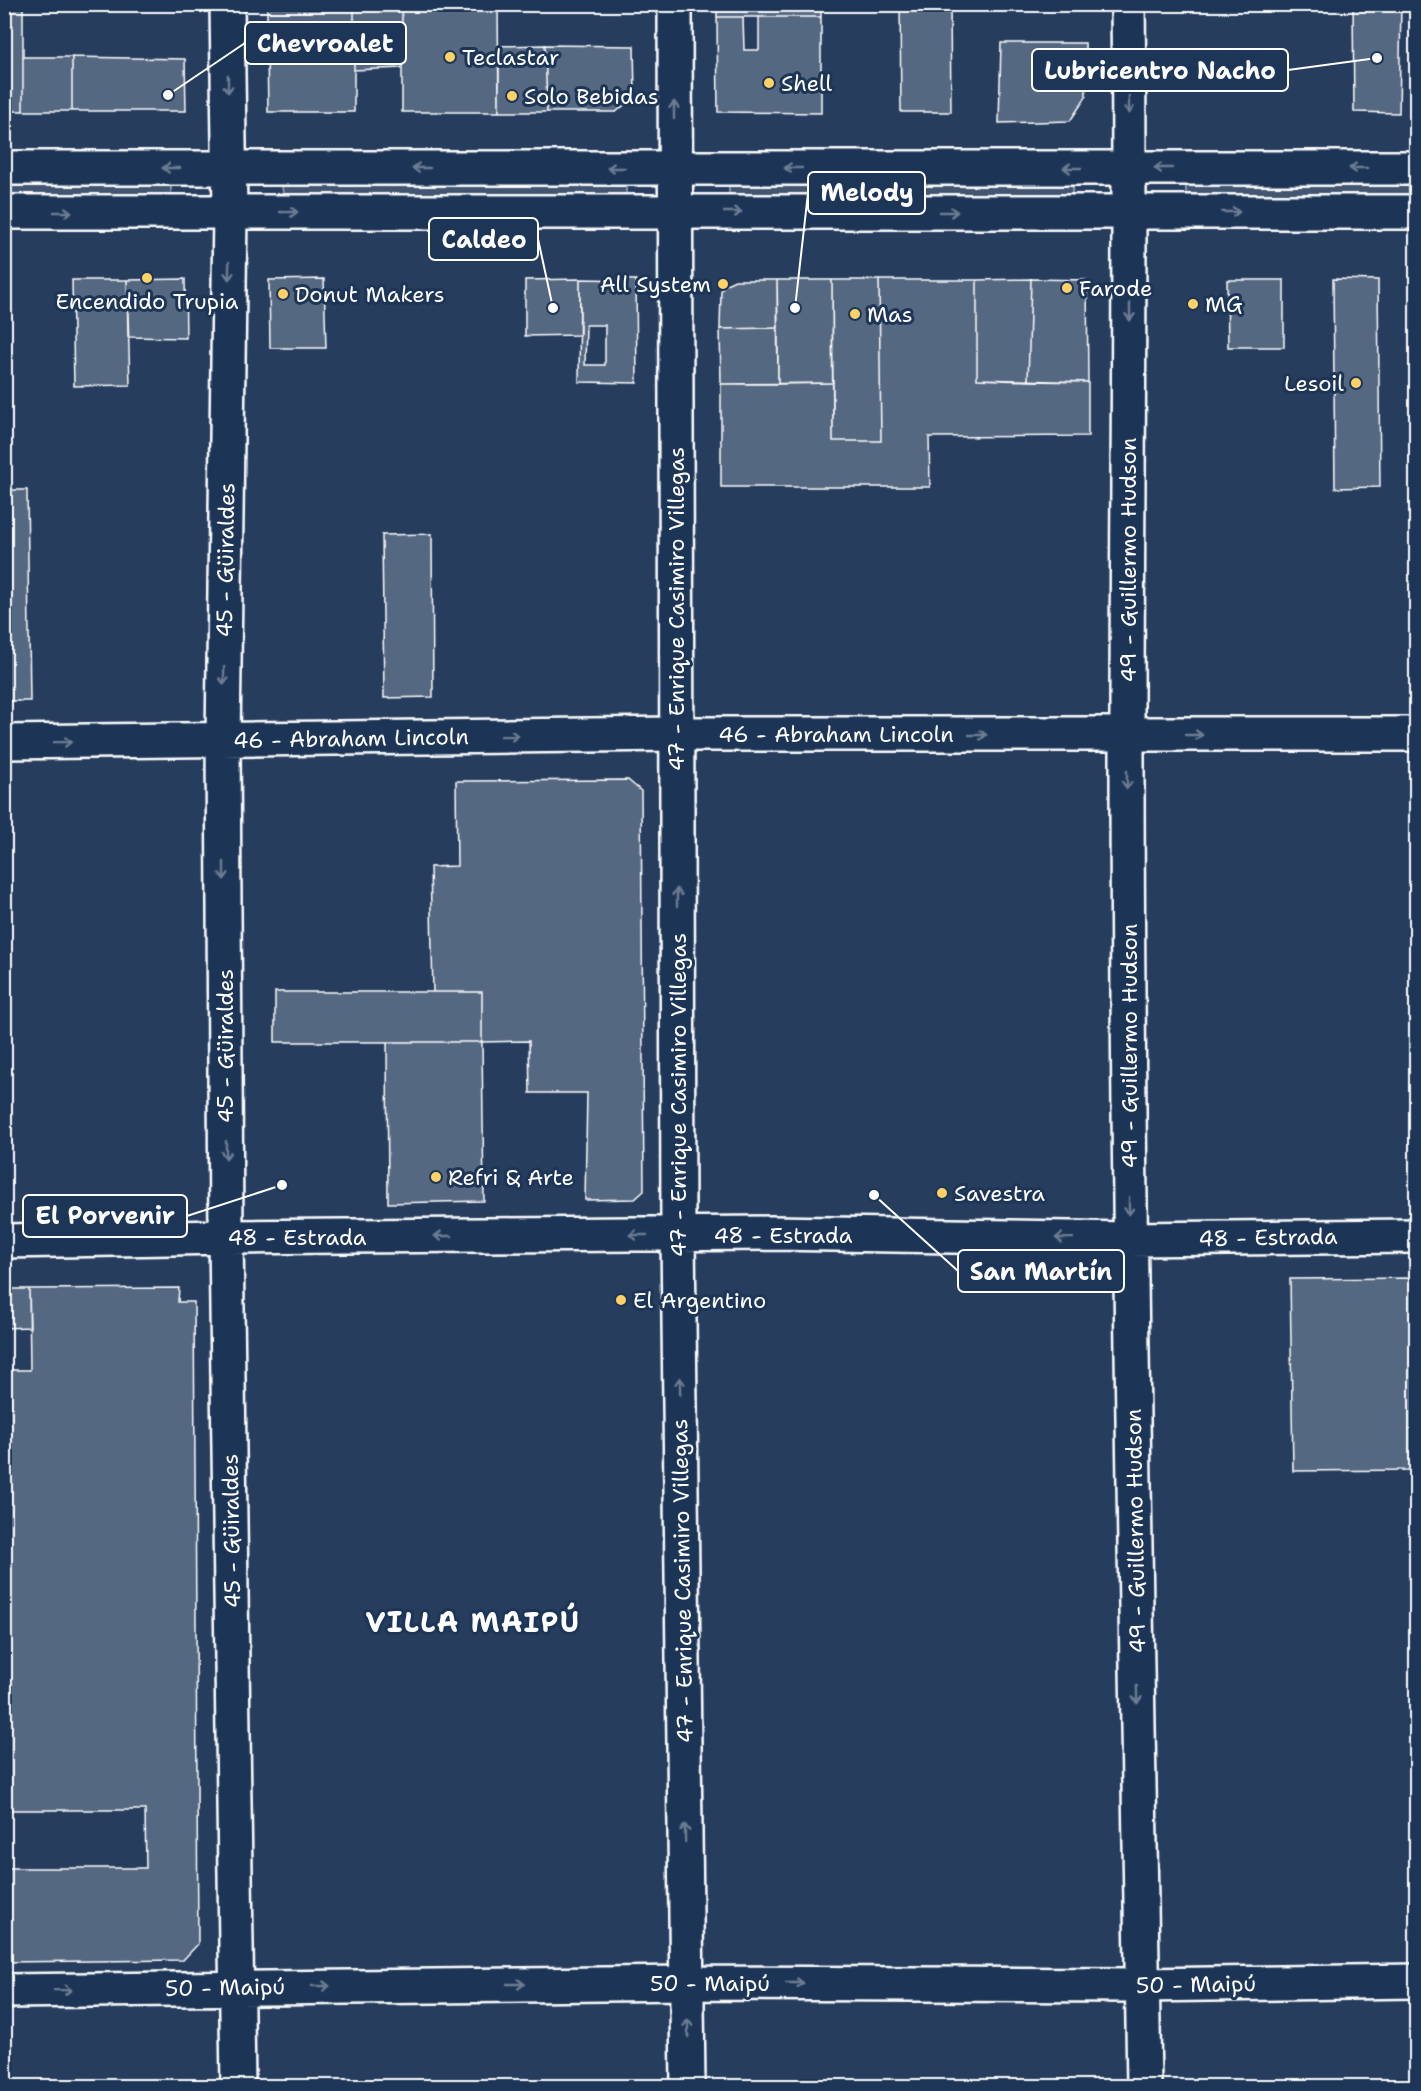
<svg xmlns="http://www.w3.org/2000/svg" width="1421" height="2091" font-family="'Shantell Sans',sans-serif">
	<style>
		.green { fill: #425672; stroke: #a0aab8; stroke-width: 1.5 }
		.building { fill: #556781; stroke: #fff; stroke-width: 1.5; fill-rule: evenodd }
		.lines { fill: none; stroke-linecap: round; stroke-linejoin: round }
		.street-casing { stroke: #fff; stroke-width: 38 }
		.secondary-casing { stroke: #fff; stroke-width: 38 }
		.street { stroke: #1d3557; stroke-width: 33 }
		.secondary { stroke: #1d3557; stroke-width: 33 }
		.oneway { stroke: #6c7c92 }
		.poi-dot { fill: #ffd166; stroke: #1d3557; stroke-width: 2 }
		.labels { text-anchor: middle; stroke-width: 6; stroke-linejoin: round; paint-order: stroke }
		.poi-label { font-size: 22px; fill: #fff; stroke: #1d3557; text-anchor: start }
		.street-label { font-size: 22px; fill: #fff; stroke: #1d3557 }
		.district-label { font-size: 28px; font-weight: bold; letter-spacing: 1.5px; fill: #fff; stroke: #1d3557 }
		.leader { fill: none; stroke: #fff; stroke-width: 2 }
		.callout-dot { fill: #fff; stroke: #1d3557; stroke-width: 2 }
		.callout { fill: #1d3557; stroke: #fff; stroke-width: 2 }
		.callout-label { font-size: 24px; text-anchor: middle; font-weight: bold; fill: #fff }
	</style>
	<rect width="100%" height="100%" fill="#263d5e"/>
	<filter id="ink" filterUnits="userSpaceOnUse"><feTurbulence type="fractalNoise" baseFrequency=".0167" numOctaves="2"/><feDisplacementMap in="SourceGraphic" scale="12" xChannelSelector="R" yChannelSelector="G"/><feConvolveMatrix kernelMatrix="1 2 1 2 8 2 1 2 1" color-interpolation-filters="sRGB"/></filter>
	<g filter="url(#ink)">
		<!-- green -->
		<path class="green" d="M5,186H171V194H5Z
			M282,186H626V194H283Z
			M729,186H1073L1072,194H729Z
			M1186,186H1416V194H1186Z"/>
		<!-- building -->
		<path class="building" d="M4,4H23V111H4Z
			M267,4H354V48L267,49Z
			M354,4H402V68L354,70Z
			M402,4H498L499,112H402Z
			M717,4H821V17H717Z
			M900,4H950L951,112H901Z
			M1353,4H1401L1399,113L1354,112Z
			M717,17H743L744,50H759V17H821V113L718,112Z
			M1001,43H1085L1086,97L1070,121L999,123Z
			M545,45L547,112H499V46Z
			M545,45L634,46L635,96L616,112H547Z
			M354,48V112H268L267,49Z
			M23,57H72V111H23Z
			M72,57L185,59L186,111H72Z
			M185,279L186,338L128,337L127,280Z
			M324,279L326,348H270L269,280Z
			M580,279L636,280L637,383L579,382ZM586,325H605V365H585Z
			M580,279V335L525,336V280Z
			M1031,279L1087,280L1088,382L1028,381Z
			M1031,279L1028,381L977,379V280Z
			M1333,279L1378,280L1380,487L1335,488Z
			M72,280H127L130,385L74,386Z
			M735,280H777L778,328L720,329L721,291L724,285Z
			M777,280H832L833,383L778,384Z
			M832,280H879L881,441H833Z
			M879,280H977V379L1088,382V436L929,437L930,487H721V384L833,383V441H881Z
			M1227,280H1284V347H1228Z
			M778,328V384H721L720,329Z
			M4,490H27L30,701H4Z
			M432,534L433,697L384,698L382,535Z
			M628,780L641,791L644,1191L635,1199L585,1200L587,1093H530L529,1041L482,1042V992H433L430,867L457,866L456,781Z
			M275,992H482V1042H275Z
			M387,1042H482L484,1201L388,1203Z
			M1416,1278V1470L1293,1471L1290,1279Z
			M179,1288L178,1302H194L198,1944L183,1960L4,1962V1868H146L145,1810H4V1370H30L29,1289Z
			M4,1289H29L30,1327L4,1328Z"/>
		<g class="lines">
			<!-- street casing -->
			<g class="street-casing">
				<path id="street" d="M227,4L230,212L223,740L226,1237L238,2086
					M675,4L678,1235L688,2086
					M1128,4C1131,249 1127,493 1127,737C1127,1187 1137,1637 1144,2086
					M4,742L676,734H1416
					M4,1241L226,1237L773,1233L1130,1239L1416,1236
					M4,1991L687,1983L1142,1985L1416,1981"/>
			</g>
			<!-- secondary casing -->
			<g class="secondary-casing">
				<path id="secondary" d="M4,168H1416
					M4,212H1416"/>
			</g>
			<!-- street -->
			<use href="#street" class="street"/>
			<!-- secondary -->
			<use href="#secondary" class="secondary"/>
		</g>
		<!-- one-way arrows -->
		<defs><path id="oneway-shaft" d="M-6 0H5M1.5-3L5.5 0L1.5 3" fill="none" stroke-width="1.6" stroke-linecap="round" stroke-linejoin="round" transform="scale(1.5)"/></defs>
		<g class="oneway">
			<use href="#oneway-shaft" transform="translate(228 84) rotate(89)"/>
			<use href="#oneway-shaft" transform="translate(1129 105) rotate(89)"/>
			<use href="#oneway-shaft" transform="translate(674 110) rotate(-90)"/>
			<use href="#oneway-shaft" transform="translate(171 168) rotate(-180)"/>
			<use href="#oneway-shaft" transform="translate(421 168) rotate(180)"/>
			<use href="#oneway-shaft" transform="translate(616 168) rotate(180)"/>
			<use href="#oneway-shaft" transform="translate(793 168) rotate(-180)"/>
			<use href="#oneway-shaft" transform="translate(1072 168) rotate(-180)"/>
			<use href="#oneway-shaft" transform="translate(1163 168) rotate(-180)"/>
			<use href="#oneway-shaft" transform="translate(1358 168) rotate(180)"/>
			<use href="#oneway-shaft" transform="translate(63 212)"/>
			<use href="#oneway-shaft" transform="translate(289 212)"/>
			<use href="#oneway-shaft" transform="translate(733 212)"/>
			<use href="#oneway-shaft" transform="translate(949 212)"/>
			<use href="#oneway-shaft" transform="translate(1231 212)"/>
			<use href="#oneway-shaft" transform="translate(229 271) rotate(91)"/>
			<use href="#oneway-shaft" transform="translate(1130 312) rotate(90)"/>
			<use href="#oneway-shaft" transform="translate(224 676) rotate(91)"/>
			<use href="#oneway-shaft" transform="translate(978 735)"/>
			<use href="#oneway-shaft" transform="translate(1194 735)"/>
			<use href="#oneway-shaft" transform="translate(510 736) rotate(-1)"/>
			<use href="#oneway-shaft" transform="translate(63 742) rotate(-1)"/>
			<use href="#oneway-shaft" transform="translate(1127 780) rotate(90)"/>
			<use href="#oneway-shaft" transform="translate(224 871) rotate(90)"/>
			<use href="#oneway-shaft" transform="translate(677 897) rotate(-90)"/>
			<use href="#oneway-shaft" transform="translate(226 1150) rotate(90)"/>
			<use href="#oneway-shaft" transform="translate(1129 1206) rotate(90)"/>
			<use href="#oneway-shaft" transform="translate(638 1235) rotate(180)"/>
			<use href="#oneway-shaft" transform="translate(443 1236) rotate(180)"/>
			<use href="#oneway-shaft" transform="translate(1064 1238) rotate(-179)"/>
			<use href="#oneway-shaft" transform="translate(680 1386) rotate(-91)"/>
			<use href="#oneway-shaft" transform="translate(1137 1695) rotate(89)"/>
			<use href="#oneway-shaft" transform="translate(685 1833) rotate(-91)"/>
			<use href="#oneway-shaft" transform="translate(795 1983)"/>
			<use href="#oneway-shaft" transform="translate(516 1984)"/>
			<use href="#oneway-shaft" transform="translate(321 1986)"/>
			<use href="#oneway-shaft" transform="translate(63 1990) rotate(-1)"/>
			<use href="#oneway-shaft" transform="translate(688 2028) rotate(-91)"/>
		</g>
	</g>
	<!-- markers -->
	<g class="poi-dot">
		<circle cx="450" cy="57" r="6"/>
		<circle cx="769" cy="83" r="6"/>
		<circle cx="512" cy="96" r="6"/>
		<circle cx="147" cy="278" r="6"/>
		<circle cx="723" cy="284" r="6"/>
		<circle cx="1067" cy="288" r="6"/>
		<circle cx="283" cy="294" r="6"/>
		<circle cx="1193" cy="304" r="6"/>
		<circle cx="855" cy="314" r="6"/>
		<circle cx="1356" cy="383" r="6"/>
		<circle cx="436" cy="1177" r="6"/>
		<circle cx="942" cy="1193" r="6"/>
		<circle cx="621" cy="1300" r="6"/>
	</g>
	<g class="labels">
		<!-- poi labels -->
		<g class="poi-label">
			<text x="462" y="65">Teclastar</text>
			<text x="781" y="91">Shell</text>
			<text x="524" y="104">Solo Bebidas</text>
			<text x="711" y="292" text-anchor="end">All System</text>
			<text x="1079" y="296">Farode</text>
			<text x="295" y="302">Donut Makers</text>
			<text x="147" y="309" text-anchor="middle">Encendido Trupia</text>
			<text x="1205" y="312">MG</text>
			<text x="867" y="322">Mas</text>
			<text x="1344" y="391" text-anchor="end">Lesoil</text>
			<text x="448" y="1185">Refri &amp; Arte</text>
			<text x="954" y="1201">Savestra</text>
			<text x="633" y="1308">El Argentino</text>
		</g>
		<!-- street labels -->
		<g class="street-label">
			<text transform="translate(225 560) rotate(-89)" y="8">45 - Güiraldes</text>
			<text transform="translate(1128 560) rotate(-90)" y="8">49 - Guillermo Hudson</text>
			<text transform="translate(676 609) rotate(-90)" y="8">47 - Enrique Casimiro Villegas</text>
			<text x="836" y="742">46 - Abraham Lincoln</text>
			<text transform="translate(351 738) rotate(-1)" y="8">46 - Abraham Lincoln</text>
			<text transform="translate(225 1046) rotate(-90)" y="8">45 - Güiraldes</text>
			<text transform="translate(1129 1046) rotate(-90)" y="8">49 - Guillermo Hudson</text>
			<text transform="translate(678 1095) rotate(-90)" y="8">47 - Enrique Casimiro Villegas</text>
			<text x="783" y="1243">48 - Estrada</text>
			<text x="297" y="1245">48 - Estrada</text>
			<text transform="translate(1268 1237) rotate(-1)" y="8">48 - Estrada</text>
			<text transform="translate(231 1531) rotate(-91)" y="8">45 - Güiraldes</text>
			<text transform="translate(1135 1531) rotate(-91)" y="8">49 - Guillermo Hudson</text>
			<text transform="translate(682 1581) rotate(-91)" y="8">47 - Enrique Casimiro Villegas</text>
			<text x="710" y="1991">50 - Maipú</text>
			<text transform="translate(1196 1984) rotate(-1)" y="8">50 - Maipú</text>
			<text transform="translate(225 1987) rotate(-1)" y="8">50 - Maipú</text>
		</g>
		<!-- district labels -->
		<g class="district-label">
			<text x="473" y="1632">VILLA MAIPÚ</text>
		</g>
	</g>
	<!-- callouts -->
	<path class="leader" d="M168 95L245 43M1377 58L1288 70M795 308L808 193M553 308L538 239M282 1185L187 1216M874 1195L958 1271"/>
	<g class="callout-dot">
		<circle cx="168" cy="95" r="6"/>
		<circle cx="1377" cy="58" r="6"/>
		<circle cx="795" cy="308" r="6"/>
		<circle cx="553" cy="308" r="6"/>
		<circle cx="282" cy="1185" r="6"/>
		<circle cx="874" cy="1195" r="6"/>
	</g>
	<g class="callout">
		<rect x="245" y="22" width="161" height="42" rx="6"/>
		<rect x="1032" y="49" width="256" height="42" rx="6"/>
		<rect x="808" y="172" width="117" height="42" rx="6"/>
		<rect x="429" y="218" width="109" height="42" rx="6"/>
		<rect x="23" y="1195" width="164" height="42" rx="6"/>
		<rect x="958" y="1250" width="166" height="42" rx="6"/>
	</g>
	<g class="callout-label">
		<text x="325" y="52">Chevroalet</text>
		<text x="1160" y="79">Lubricentro Nacho</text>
		<text x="867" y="201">Melody</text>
		<text x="484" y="248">Caldeo</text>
		<text x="105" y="1224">El Porvenir</text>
		<text x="1041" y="1280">San Martín</text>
	</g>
	<!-- margin -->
	<rect width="1421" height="2091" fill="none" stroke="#1d3557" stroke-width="24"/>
	<rect x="12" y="12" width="1397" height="2067" fill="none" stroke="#fff" stroke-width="2" filter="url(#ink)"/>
</svg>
